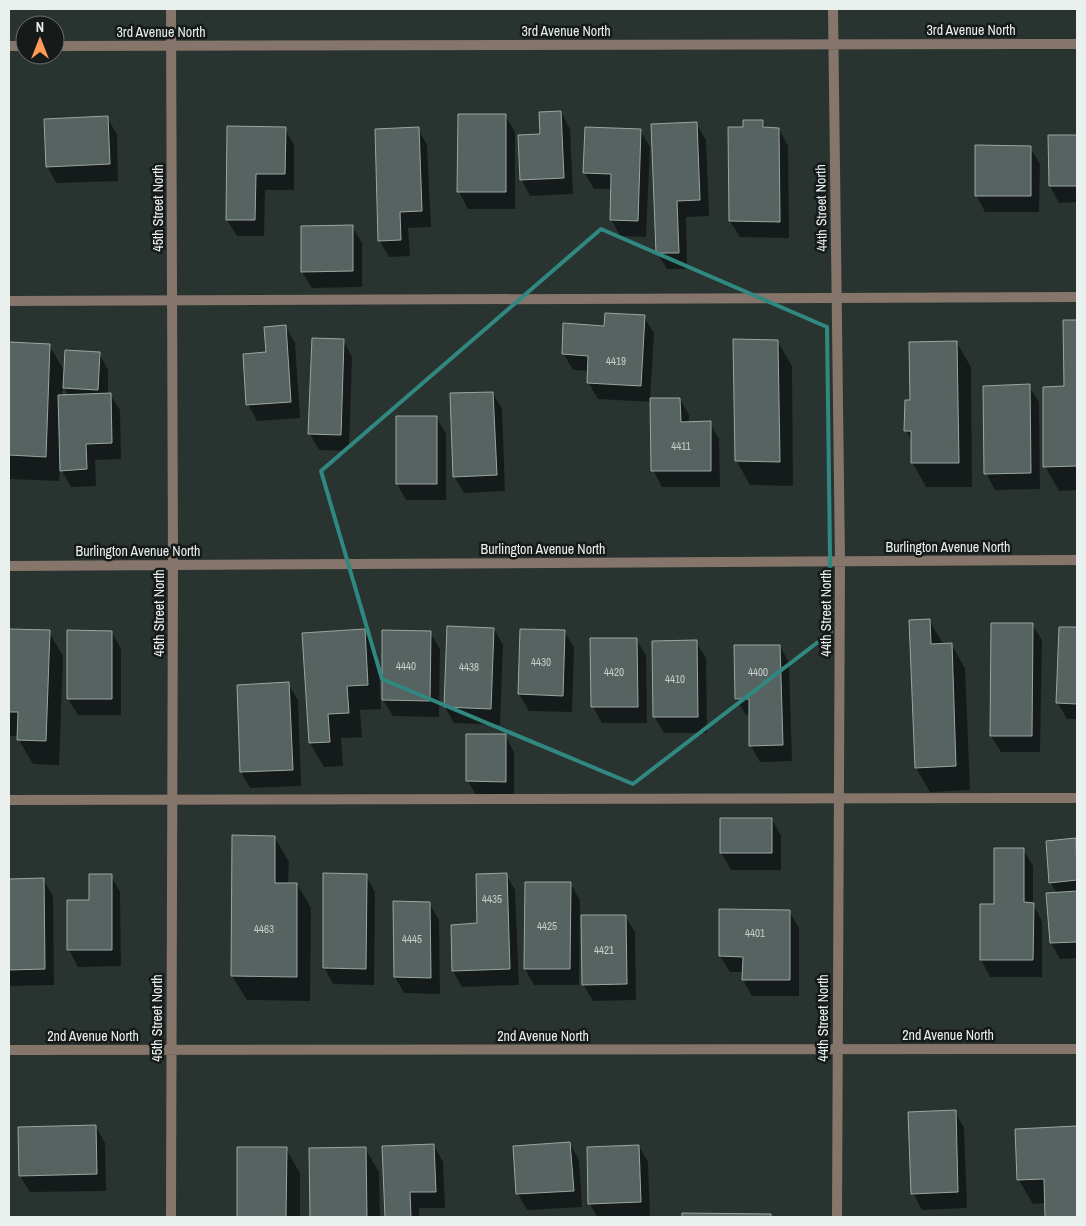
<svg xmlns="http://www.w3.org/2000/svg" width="1086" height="1226" font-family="'Archivo Narrow',sans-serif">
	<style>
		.shadow { fill: #0007; fill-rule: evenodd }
		.building { fill: #576360; stroke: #99a6a2 }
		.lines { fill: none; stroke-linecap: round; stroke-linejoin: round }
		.service { stroke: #86756a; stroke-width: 10 }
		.minor { stroke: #86756a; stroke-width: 10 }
		.marked { fill: none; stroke: #308881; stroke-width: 4; stroke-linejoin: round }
		.labels { text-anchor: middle; stroke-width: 5; stroke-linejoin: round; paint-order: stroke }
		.number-label { font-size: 11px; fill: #c4cdca }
		.street-label { font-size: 14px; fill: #e9f0ee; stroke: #161a19 }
	</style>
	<rect width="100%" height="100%" fill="#293431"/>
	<!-- shadow -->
	<path class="shadow" d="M561,112L570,129L573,194L530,196L521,179L542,135Z
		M459,115H505L515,132V209H468L459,192Z
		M107,118L117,134L118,181L56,183L47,166Z
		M762,121L767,129H779L788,146L789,238L740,237L730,221L744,129Z
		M696,123L706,140L709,216L686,217L687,269H667L657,253Z
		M229,128L285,129L294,145V190H265L264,236H237L227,220Z
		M418,129L427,145L431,227L408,228L410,256L389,257L380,241Z
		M640,130L650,147L646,237L620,236L611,219L612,189H594L584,172Z
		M1050,136H1077V202L1059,203L1050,186Z
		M1030,147L1040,164L1039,212H985L976,195Z
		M352,226L362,243V287L312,288L302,272Z
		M644,317L654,333L650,400L680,399L689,415V423H710L719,439L720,487H662L653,470L652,402L598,399L588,382L589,371L573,370L563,353L605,327Z
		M1065,321H1077V490L1059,491L1045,466L1066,387Z
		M286,327L295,343L300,418L257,421L248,404L267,354Z
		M343,340L352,357L349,451L319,450L310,434Z
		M778,342L792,366L793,486L750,485L736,460Z
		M9,343L49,345L65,372L99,353L108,370V394H110L120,410L121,459L95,460L96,486L71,487L60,467L59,481L9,479ZM63,386L69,396H62Z
		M957,343L971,367L972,487H926L912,462V442L906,430L912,402Z
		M1029,386L1039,402L1040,489L995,490L986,473Z
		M493,393L502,409L505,491L464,493L454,476Z
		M437,418L446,434V500H406L397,484Z
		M929,620L943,644H951L965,668L970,790L930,792L916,768Z
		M1032,624L1042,640L1040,752H1001L991,736Z
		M1060,628H1077V719H1067L1057,702Z
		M494,629L503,645L500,725L454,723L445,707Z
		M9,630L49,632L63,656L59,765L33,764L19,740V736H9Z
		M521,630L565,632L574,648L572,712L529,711L519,694Z
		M364,631L378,655L381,709L360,710L362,737L341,738L343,766L324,767L310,743Z
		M112,632L121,649V715H78L68,699Z
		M430,632L440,649L439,717L393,716L383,700Z
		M636,639L646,655L647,723H602L593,706Z
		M696,642L706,658L707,733H664L654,716Z
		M780,646L789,663L792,761L760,762L751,746L750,715H746L736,699Z
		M288,684L298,700L301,786L250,788L241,772Z
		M505,735L514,752V798L477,797L468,781Z
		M722,819H772L781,836V870H731L721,853Z
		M275,838L289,862L288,884H297L311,908L310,1001L247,1000L232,976Z
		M1075,840L1077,844V958L1060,959L1051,943L1057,893L1050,882Z
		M1023,850L1033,866V904L1042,921V977H990L981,960V905H996Z
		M506,874L515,890L519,985L462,987L453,971Z
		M111,876L120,892L121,966L78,967L69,950V901H91Z
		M366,876L375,892L374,985L333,984L324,967Z
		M43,879L53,896L54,985L9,986V880Z
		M570,883L580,900L579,985H534L525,969Z
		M429,903L439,920L440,994L404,993L395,977Z
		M789,911L799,928V996H752L743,980V972H730L720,956Z
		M625,916L635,932L636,1000L593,1001L583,984Z
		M955,1112L964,1128L967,1208L922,1210L913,1193Z
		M96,1127L105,1143L106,1191L30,1192L20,1176Z
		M1077,1127V1217H1047L1046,1203L1033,1204L1019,1180L1016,1130Z
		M570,1144L579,1160L582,1207L527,1210L518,1194L515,1147Z
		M434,1145L443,1162L445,1208H419V1217H386L384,1147Z
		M639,1146L648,1162L650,1217H597L590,1204Z
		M365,1148L379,1172L380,1217H311L310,1149Z
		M238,1149H286L300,1173V1217H238Z
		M683,1214L771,1215L772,1217H683Z"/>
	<!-- building -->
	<path class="building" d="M561,111L564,178L520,180L518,135L540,134L539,112Z
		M458,114H506V192H457Z
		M108,116L110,164L46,167L44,119Z
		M743,120H763V127L779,128L780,222L729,221L728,127H743Z
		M697,122L700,200L677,201L679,253H656L651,124Z
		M227,126L286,127L285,174H256L255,220H226Z
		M419,127L422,211L400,212L401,240L378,241L375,129Z
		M585,127L641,129L638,221L610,220L611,174L583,173Z
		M1048,135H1077V186H1049Z
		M975,145L1031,146V196H975Z
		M353,225V271L301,272V226Z
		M605,313L645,315L641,386L587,383L588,356L562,354L563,323L604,326Z
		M1063,320H1077V466L1043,467V387L1064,386Z
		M286,325L291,402L246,405L243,354L266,352L264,327Z
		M312,338L344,339L341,435L308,434Z
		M733,339L778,340L780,462L735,461Z
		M957,341L959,463H911V431H904L905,400H910L909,342Z
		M9,342L50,344L46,457L9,455Z
		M65,350L100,352L98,390L63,388Z
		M1030,384L1031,473L984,474L983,386Z
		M493,392L497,475L453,477L450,393Z
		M111,393L112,443L86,444L87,469L60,471L58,395Z
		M650,398H680L681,422L711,421V471H651Z
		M396,416H437V484H396Z
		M930,619L931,644L952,643L956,766L915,768L909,620Z
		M991,623H1033L1032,736H990Z
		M447,626L494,628L491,709L444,707Z
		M1059,627H1077V704L1056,703Z
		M9,629L50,630L46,741L17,740L18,712H9Z
		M365,629L368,685L347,686L349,713L328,714L330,742L309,743L302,633Z
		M520,629L565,630L563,696L518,694Z
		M67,630L112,631V699H67Z
		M382,630L431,631L430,701L382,700Z
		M590,638H637L638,707H591Z
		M697,640L698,717H653L652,641Z
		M734,645H780L783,745L749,746V699H735Z
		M289,682L293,770L240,772L237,685Z
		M466,734H506V782L466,781Z
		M720,818H772V853H720Z
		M232,835L275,836V883H297V977L231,976Z
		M1076,838L1077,880L1049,883L1046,841Z
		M994,848H1024V902L1034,903L1033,960H980V904H994Z
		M323,873L367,874L366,969L323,968Z
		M507,873L510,969L452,971L451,925L477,923L476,874Z
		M89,874H112V950H67V900H89Z
		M44,878L45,969L9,970V879Z
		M525,882H571L570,969H524Z
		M1077,891V942L1050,943L1046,893Z
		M393,901L430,902L431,978L394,977Z
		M719,909L790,910V980H742L743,957L719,956Z
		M581,915H626L627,984L582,985Z
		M956,1110L958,1192L911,1194L908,1112Z
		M96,1125L97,1174L19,1176L18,1127Z
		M1077,1126V1217H1045L1044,1179L1017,1180L1015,1129Z
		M570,1142L574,1191L516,1194L513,1146Z
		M434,1144L436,1192H410L411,1217H385L382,1146Z
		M639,1145L641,1202L588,1204L587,1147Z
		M237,1147H287L286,1217H237Z
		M366,1147L367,1217H310L309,1148Z
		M682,1213L771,1214V1217H682Z"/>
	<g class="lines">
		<!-- service -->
		<path class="service" d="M9,301L1077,297
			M9,800L1077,798"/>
		<!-- minor -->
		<path class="minor" d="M833,9L840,561L837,1217
			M9,46H25
			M55,46L1077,44
			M9,566L1077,560
			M9,1050L1077,1049
			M171,1217L173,565L171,9"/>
	</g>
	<!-- marked area -->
	<path class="marked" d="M601,229L827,327L831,632L633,784L382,679L321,471Z"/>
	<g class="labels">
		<!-- number labels -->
		<g class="number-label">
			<text x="616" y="365">4419</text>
			<text x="681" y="450">4411</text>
			<text x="541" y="666">4430</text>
			<text x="406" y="670">4440</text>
			<text x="469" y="671">4438</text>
			<text x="614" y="676">4420</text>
			<text x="758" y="676">4400</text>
			<text x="675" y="683">4410</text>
			<text x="492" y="903">4435</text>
			<text x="547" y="930">4425</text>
			<text x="264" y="933">4463</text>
			<text x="755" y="937">4401</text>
			<text x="412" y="943">4445</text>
			<text x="604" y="954">4421</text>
		</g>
		<!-- street labels -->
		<g class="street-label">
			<text x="971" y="35">3rd Avenue North</text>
			<text x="566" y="36">3rd Avenue North</text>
			<text x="161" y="37">3rd Avenue North</text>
			<text transform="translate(158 208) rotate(-90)" y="5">45th Street North</text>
			<text transform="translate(821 208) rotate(-91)" y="5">44th Street North</text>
			<text x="948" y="552">Burlington Avenue North</text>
			<text x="543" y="554">Burlington Avenue North</text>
			<text x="138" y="556">Burlington Avenue North</text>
			<text transform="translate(159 613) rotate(-90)" y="5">45th Street North</text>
			<text transform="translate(826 613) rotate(-90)" y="5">44th Street North</text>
			<text transform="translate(157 1018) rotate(-90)" y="5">45th Street North</text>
			<text transform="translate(823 1018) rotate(-90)" y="5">44th Street North</text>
			<text x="948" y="1040">2nd Avenue North</text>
			<text x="93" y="1041">2nd Avenue North</text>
			<text x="543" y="1041">2nd Avenue North</text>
		</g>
	</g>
	<!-- border -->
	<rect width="1086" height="1226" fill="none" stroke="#e9f0ee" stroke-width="20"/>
	<!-- north arrow -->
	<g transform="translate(40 40)"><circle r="24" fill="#161a19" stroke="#6a706e"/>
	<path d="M0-4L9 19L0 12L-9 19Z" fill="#fe9b58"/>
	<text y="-8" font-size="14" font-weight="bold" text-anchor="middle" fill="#e9f0ee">N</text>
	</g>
</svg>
